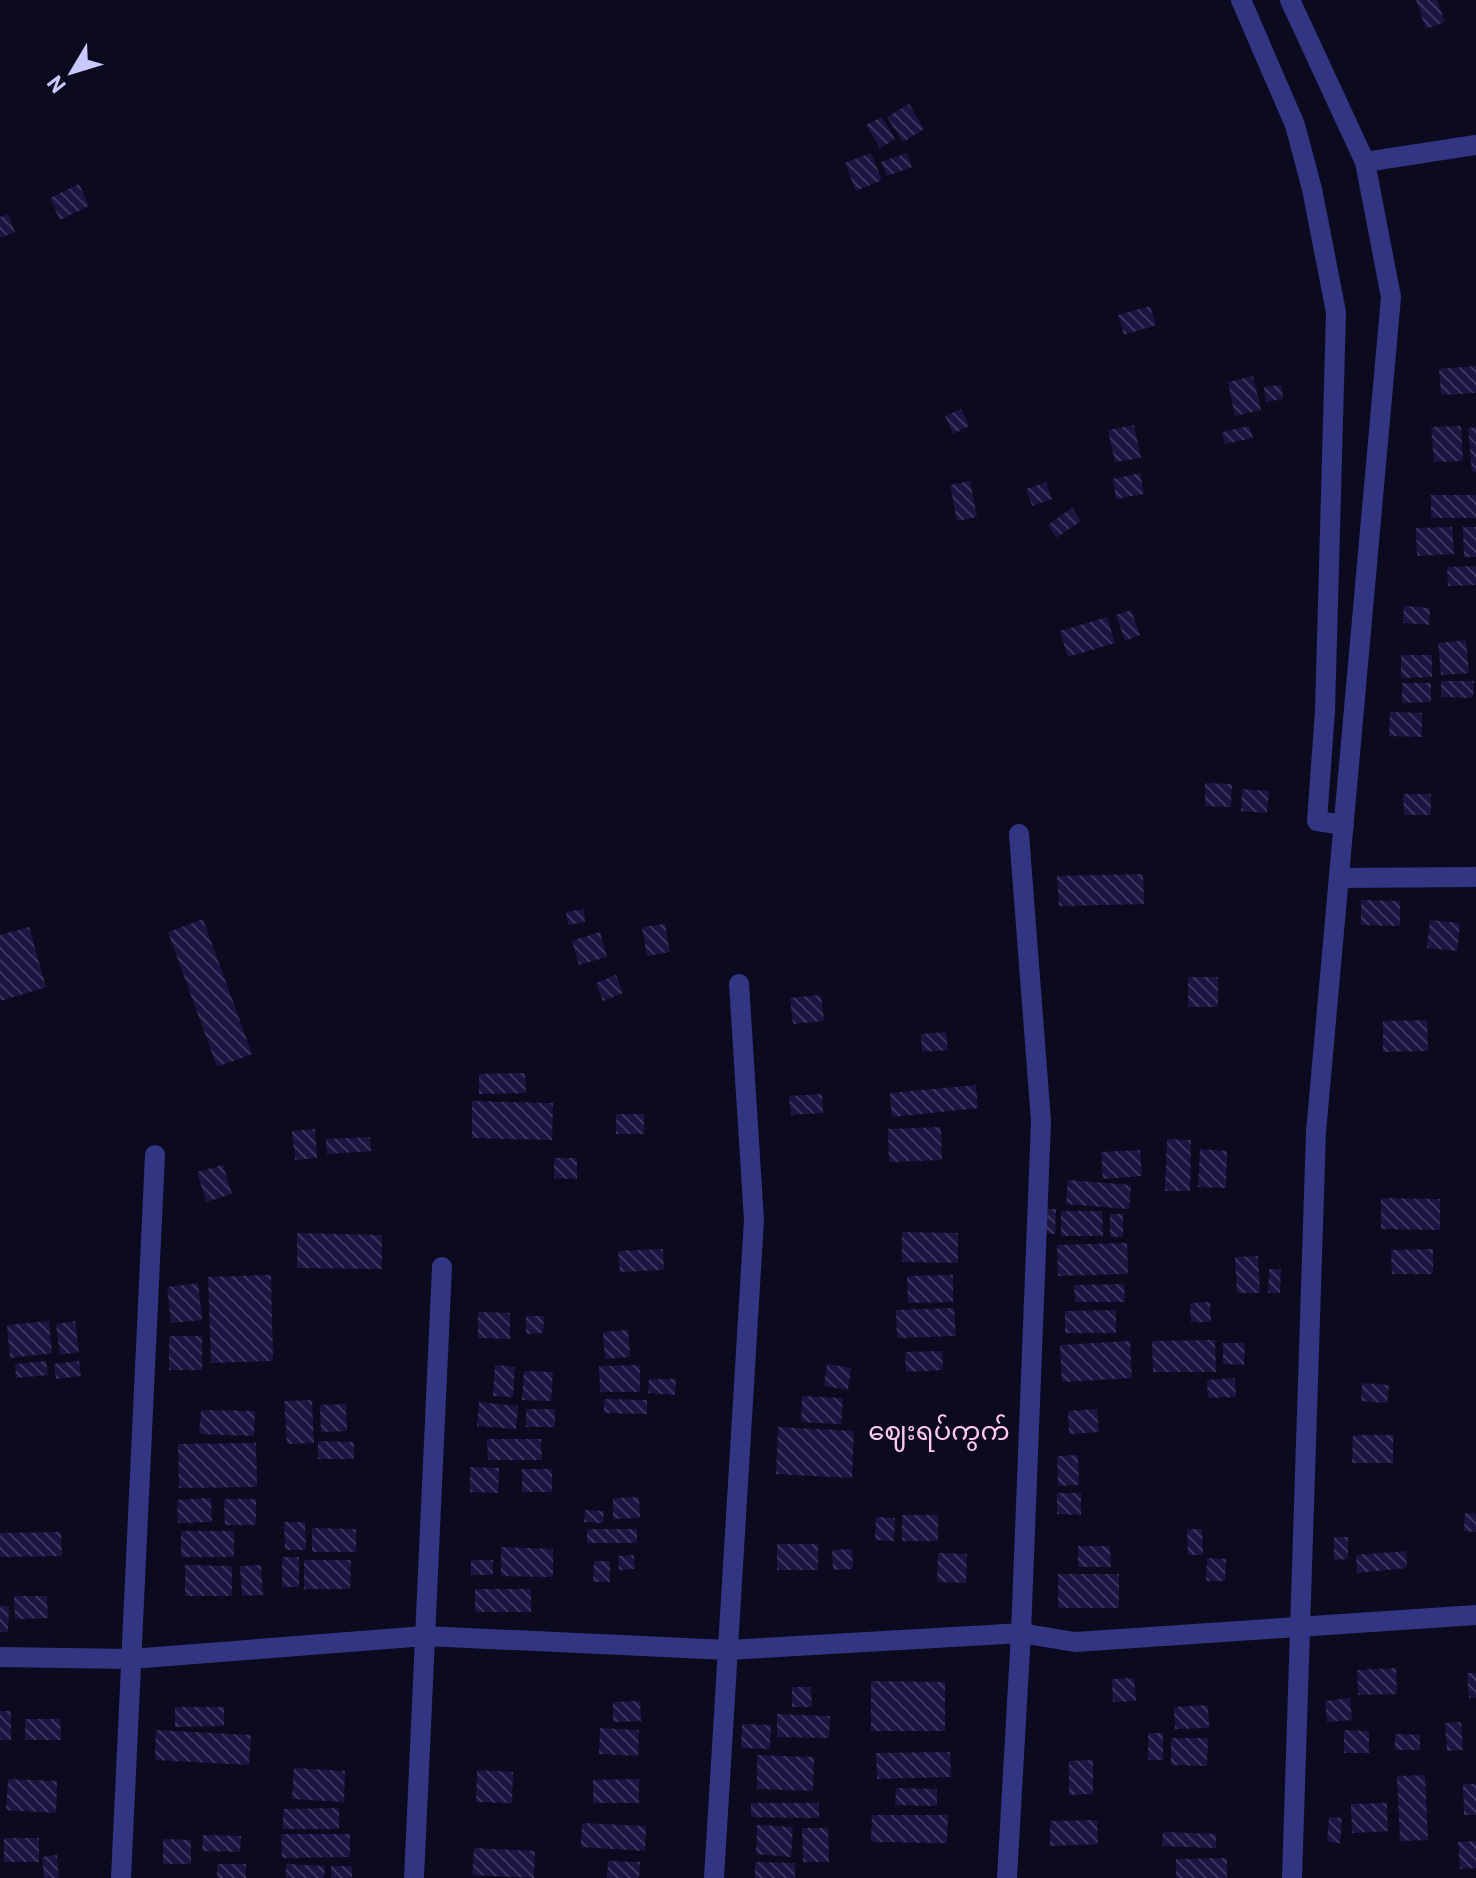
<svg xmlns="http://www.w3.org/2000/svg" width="1476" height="1878" font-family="Barlow,'Noto Sans Myanmar',sans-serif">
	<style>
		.building { fill: url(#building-back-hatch) }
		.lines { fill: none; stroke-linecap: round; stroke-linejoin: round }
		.minor { stroke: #313582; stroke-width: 20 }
		.labels { text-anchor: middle; stroke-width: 6; stroke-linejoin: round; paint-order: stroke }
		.quarter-label { font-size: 26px; fill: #ffcaf0; stroke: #0c0a1f }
	</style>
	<defs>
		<pattern id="building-back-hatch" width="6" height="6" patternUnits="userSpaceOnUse" patternTransform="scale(2)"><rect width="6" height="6" fill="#1a1541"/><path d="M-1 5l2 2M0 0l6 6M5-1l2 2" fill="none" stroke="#3a365e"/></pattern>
	</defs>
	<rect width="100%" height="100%" fill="#0c0a1f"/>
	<!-- building -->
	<path class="building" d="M1416,0H1437L1445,22L1426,29Z
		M909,104L924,129L903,142L887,117Z
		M882,117L895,139L880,148L866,125Z
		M871,153L882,180L856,191L845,163Z
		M907,153L912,167L887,176L881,162Z
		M79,184L89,206L60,220L50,198Z
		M8,214L15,232L0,238V217Z
		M1150,306L1156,325L1124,335L1118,315Z
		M1476,366V393L1441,395L1439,369Z
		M1253,376L1261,410L1235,416L1228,382Z
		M1281,385L1283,399L1266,402L1264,387Z
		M961,409L969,426L953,434L945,416Z
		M1134,425L1141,458L1115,462L1108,430Z
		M1249,426L1253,438L1225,444L1222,432Z
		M1461,426L1463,461L1434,462L1431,427Z
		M1476,427V472H1472L1468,428Z
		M1140,473L1144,494L1116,499L1113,479Z
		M970,481L977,517L957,521L950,485Z
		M1046,482L1052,499L1032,506L1026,489Z
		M1431,495H1476V518H1431Z
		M1072,508L1081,521L1056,538L1048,525Z
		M1452,527L1454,554L1417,556L1416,528Z
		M1463,527H1476V557H1464Z
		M1476,566V585L1448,586L1447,567Z
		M1404,606L1430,608L1429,625L1403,623Z
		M1131,610L1140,635L1125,641L1116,615Z
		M1107,617L1115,643L1068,657L1060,631Z
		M1466,640L1469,673L1441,675L1438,643Z
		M1401,655H1432V677L1401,678Z
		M1441,681H1474L1473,698L1441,697Z
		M1402,683H1431V702L1402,703Z
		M1390,712L1422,713V737L1389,736Z
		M1205,783L1232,784L1231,807L1205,806Z
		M1242,789L1269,791L1267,813L1241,811Z
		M1403,794H1431V815H1404Z
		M1143,874L1144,904L1059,906L1057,876Z
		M1361,900L1400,901V926L1361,925Z
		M584,909L585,922L568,925L566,912Z
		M203,919L252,1054L217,1067L168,932Z
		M1430,920L1460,923L1457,951L1427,948Z
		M665,924L670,952L647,956L642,927Z
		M29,927L46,987L0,1001V935Z
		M600,932L607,957L579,965L572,941Z
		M616,975L623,993L603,1001L596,983Z
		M1188,977H1218V1007H1188Z
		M821,995L824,1021L793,1024L790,998Z
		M1427,1020L1428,1051L1383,1052V1021Z
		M946,1032L948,1050L922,1052L921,1034Z
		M525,1073L526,1093L479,1094V1074Z
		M976,1085L978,1108L892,1117L890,1093Z
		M822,1094L823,1113L791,1115L789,1096Z
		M472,1101L553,1103L552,1140L472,1138Z
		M616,1114H644V1134H616Z
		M941,1127L942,1160L889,1162L888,1129Z
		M315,1129L317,1158L295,1160L292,1131Z
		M370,1137L371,1151L327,1154L326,1139Z
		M1167,1139L1191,1140L1190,1191H1165Z
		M1200,1149L1227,1151L1226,1188L1198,1187Z
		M1140,1150L1142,1176L1103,1179L1101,1152Z
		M554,1158H577V1179L554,1178Z
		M223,1165L232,1194L206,1202L197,1172Z
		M1068,1180L1131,1185L1129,1209L1066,1204Z
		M1381,1198L1440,1199V1230L1381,1229Z
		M1043,1209H1056L1055,1234L1043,1233Z
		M1061,1211H1102L1103,1236H1061Z
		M1110,1214H1123V1237H1110Z
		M902,1232L958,1233V1263L902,1262Z
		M297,1233L382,1235V1269L297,1268Z
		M1127,1243L1128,1274L1058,1276L1057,1245Z
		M663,1249L664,1270L620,1272L618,1251Z
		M1433,1249V1274H1392L1391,1250Z
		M1258,1256L1260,1293H1237L1235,1257Z
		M1269,1269H1281L1280,1293H1268Z
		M271,1275L273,1361L211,1363L208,1277Z
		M953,1275V1302L908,1303L907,1276Z
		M198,1283L202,1320L171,1323L167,1287Z
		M1124,1284L1125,1302H1075L1074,1285Z
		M1210,1302L1211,1322H1191L1190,1303Z
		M954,1308L956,1336L897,1338L896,1310Z
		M1116,1310V1333H1065V1311Z
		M478,1312L510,1313V1339L478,1338Z
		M526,1316H544L543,1333L526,1334Z
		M49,1321L52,1353L10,1358L7,1325Z
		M75,1321L79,1352L60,1355L56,1324Z
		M628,1330L630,1357L605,1359L603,1332Z
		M169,1336H202V1370H169Z
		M1215,1340L1216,1372H1153L1152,1341Z
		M1130,1341L1132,1378L1062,1382L1060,1345Z
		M1223,1343H1245L1244,1365L1223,1364Z
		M942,1351L943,1370L906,1372L905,1352Z
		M46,1361L48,1375L16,1378L15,1364Z
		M79,1361L81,1376L56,1379L54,1364Z
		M827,1364L851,1368L848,1390L824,1386Z
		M495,1365L515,1367L513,1397L493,1396Z
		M640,1365V1392H600L599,1366Z
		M524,1371L553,1372L551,1401L522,1400Z
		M1235,1378L1236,1397L1208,1398L1207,1380Z
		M649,1379H676L675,1395L648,1393Z
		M1362,1383L1389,1385L1387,1403L1361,1401Z
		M802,1396L843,1398L841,1424L801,1422Z
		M604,1399L647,1400V1414L604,1413Z
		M312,1400L314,1443L287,1444L284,1401Z
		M479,1402L518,1406L516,1429L477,1426Z
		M346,1404L347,1431L321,1432L320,1405Z
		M526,1409H555V1427H526Z
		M1097,1409L1099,1432L1069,1434L1068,1411Z
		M201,1410L255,1411L254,1436L199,1434Z
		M778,1427L854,1431L852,1478L776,1474Z
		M1353,1435H1393V1463H1352Z
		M487,1439H541L542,1460H488Z
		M318,1441L354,1442V1459H318Z
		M256,1443L257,1487L179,1488L178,1444Z
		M1078,1455L1079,1485L1058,1486L1057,1456Z
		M470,1467L499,1468L498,1493L470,1492Z
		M522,1469H552V1492H522Z
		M1057,1493H1081V1515L1057,1514Z
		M639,1497L640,1518L613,1519V1498Z
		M211,1498L212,1522L178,1523L177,1500Z
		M224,1499H256V1525H225Z
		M585,1510L604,1511L603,1523L584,1522Z
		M1465,1513L1476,1514V1532L1464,1531Z
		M902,1515H938V1541H902Z
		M876,1517L895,1518L894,1541L875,1540Z
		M284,1522H305L306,1550H285Z
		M312,1528L356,1529V1552H312Z
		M587,1529H637V1543H587Z
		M1187,1529H1202L1203,1555H1188Z
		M181,1531H234V1557H181Z
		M61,1532L62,1556L0,1557V1533Z
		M1334,1537H1348V1559L1334,1560Z
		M777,1544H818V1570H777Z
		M1078,1546H1110L1111,1567H1078Z
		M501,1547L553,1549V1577L501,1576Z
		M852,1549L853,1569L833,1570L832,1550Z
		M1406,1551L1407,1568L1357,1573L1356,1555Z
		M938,1553L967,1554L966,1583L937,1582Z
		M634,1555L635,1569L619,1570L618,1556Z
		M282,1557H299V1587H282Z
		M1207,1558L1226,1559L1225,1581H1206Z
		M304,1560H351L350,1589H304Z
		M471,1560H493V1575H471Z
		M594,1561H610V1582H593Z
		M185,1565L232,1566V1596H185Z
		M261,1565L263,1595L242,1596L240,1566Z
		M1058,1574H1119V1608H1058Z
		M475,1589H531V1612H475Z
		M14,1596H47L48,1618L15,1619Z
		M0,1606H9L8,1632H0Z
		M1396,1668L1397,1694L1358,1695L1357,1670Z
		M1467,1673H1476V1698H1469Z
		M1134,1678L1136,1701L1113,1702L1112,1679Z
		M871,1681L945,1682V1731H871Z
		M792,1687H811L812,1707H792Z
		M1350,1698L1352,1720L1327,1722L1325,1701Z
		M640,1701L641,1721L613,1722V1702Z
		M1208,1705L1209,1728L1175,1729L1174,1707Z
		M175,1707H224V1726L175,1727Z
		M0,1711H11V1740H0Z
		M777,1714L830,1716L829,1738L777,1737Z
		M25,1719H60L61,1740H25Z
		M1461,1722L1463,1750L1447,1751L1445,1723Z
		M742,1724L771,1725L770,1749L741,1748Z
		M600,1728L639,1730L638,1756L599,1754Z
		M156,1730L251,1735L249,1765L155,1760Z
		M1344,1730L1369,1731V1753H1344Z
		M1148,1733H1163V1760H1148Z
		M1395,1734L1420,1735V1750H1395Z
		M1171,1738H1208L1207,1766L1171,1765Z
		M950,1752L951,1777L877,1779L876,1753Z
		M757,1755L814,1757L813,1791L757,1789Z
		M1093,1760V1794L1069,1795V1761Z
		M294,1768L345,1771L344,1802L292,1799Z
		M477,1770L513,1772L512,1803L476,1802Z
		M1425,1775L1428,1840L1400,1841L1397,1776Z
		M8,1779L57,1781L56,1813L6,1810Z
		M639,1779V1803H593V1780Z
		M1463,1784H1476V1815H1464Z
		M896,1788L937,1789V1806L895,1805Z
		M751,1803H819V1818L751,1817Z
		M1387,1803L1388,1831L1352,1833L1351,1804Z
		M339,1808V1829H283V1809Z
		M872,1815H948L947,1843L871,1842Z
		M1329,1817L1342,1818L1340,1843L1327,1842Z
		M1097,1820L1098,1844L1050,1846V1821Z
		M582,1823L646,1826L645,1851L581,1847Z
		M757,1825L793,1827L791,1857L756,1854Z
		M802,1828H828L829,1862H803Z
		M1163,1832L1216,1834V1848L1162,1846Z
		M281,1834H350V1857L282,1858Z
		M203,1835L241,1836L240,1852L202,1851Z
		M4,1838H39V1862H4Z
		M163,1839L191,1840V1864H163Z
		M1476,1841V1868L1460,1869L1458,1842Z
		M474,1848L535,1851L534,1878L472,1875Z
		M57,1855L59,1878H44L42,1857Z
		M1227,1858V1878H1176V1859Z
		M608,1861L640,1862L639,1878H607Z
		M755,1862L795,1863V1878H755Z
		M217,1864H246V1878H217Z
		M286,1864L325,1866L324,1878H286Z
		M331,1866H352V1878H331Z"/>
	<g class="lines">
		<!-- minor -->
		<path class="minor" d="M1241,0L1295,125L1312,189L1336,312L1325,711L1317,821L1344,825
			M1290,0L1365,162L1391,297L1316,1132L1292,1878
			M1365,162L1476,145
			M1339,878L1476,877
			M0,1657L131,1659L425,1636L728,1650L1021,1633L1075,1642L1476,1615
			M121,1878L155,1155
			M414,1878L442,1267
			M714,1878L754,1220L739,984
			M1007,1878L1021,1633L1041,1121L1019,834"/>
	</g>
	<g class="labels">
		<!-- quarter labels -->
		<g class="quarter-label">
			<text x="939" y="1440">ဈေးရပ်ကွက်</text>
		</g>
	</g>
	<!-- north arrow -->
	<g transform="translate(72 72) rotate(232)" stroke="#0c0a1f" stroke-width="6" paint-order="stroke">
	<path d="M0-6L14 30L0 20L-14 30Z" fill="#c9c8ff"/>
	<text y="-12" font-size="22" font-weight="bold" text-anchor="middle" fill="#c9c8ff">N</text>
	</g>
</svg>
